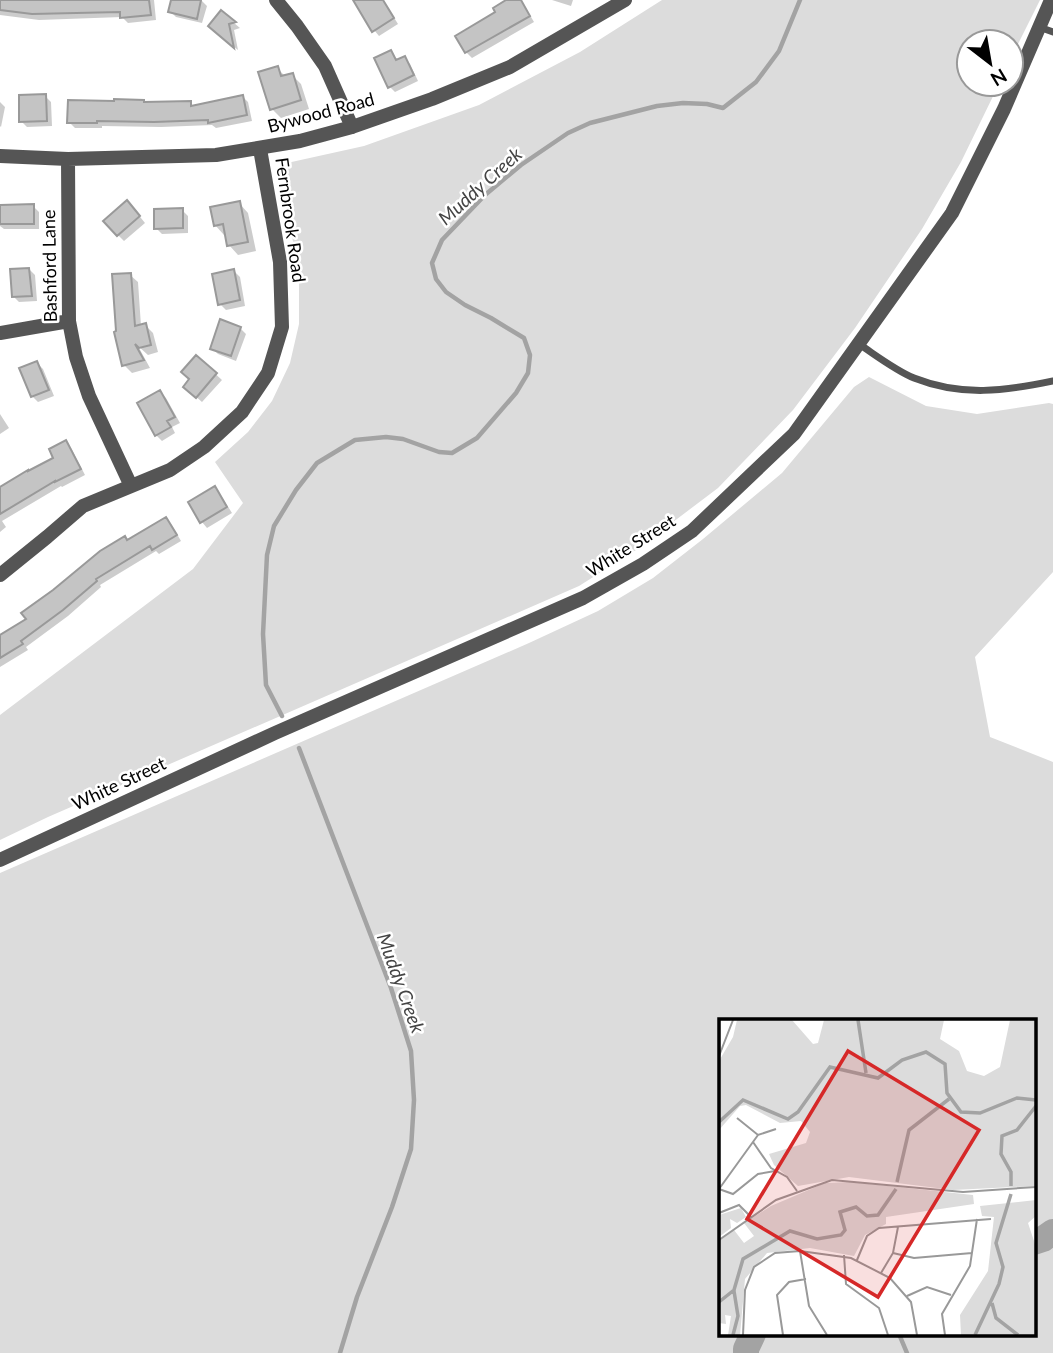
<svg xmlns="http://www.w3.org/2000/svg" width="1053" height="1353" font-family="Lato,sans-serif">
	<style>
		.green { fill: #dcdcdc; fill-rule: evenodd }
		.shadow { fill: #0003 }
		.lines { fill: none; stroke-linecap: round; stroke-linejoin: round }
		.stream { stroke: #a3a3a3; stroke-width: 4.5 }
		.river { stroke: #a3a3a3; stroke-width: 26 }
		.building { fill: #c4c4c4; stroke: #999; stroke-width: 2 }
		.service { stroke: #555; stroke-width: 7 }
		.minor { stroke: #555; stroke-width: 14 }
		.tertiary { stroke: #555; stroke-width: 14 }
		.labels { text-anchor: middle; stroke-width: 5; stroke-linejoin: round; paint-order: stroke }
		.street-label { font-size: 18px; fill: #000; stroke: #fff }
		.water-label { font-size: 19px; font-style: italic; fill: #444; stroke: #fff }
		.inset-river { fill: none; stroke: #a3a3a3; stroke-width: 3.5 }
		.inset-road { fill: none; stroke: #999; stroke-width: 2 }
		.view { fill: #d62828; fill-opacity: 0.15; stroke: #d62828; stroke-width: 3.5 }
		.inset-edge { fill: none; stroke: #000; stroke-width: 3.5 }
	</style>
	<rect width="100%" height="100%" fill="#fff"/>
	<!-- green -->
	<path class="green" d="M662,0H1040L1011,58V42H969V84H999L961,162L922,229L855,328L793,410L718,488L636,550L579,586L48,817L0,840V715L193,569L243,503L215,462L248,432L272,401L290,363L299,324V276L281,173L287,163L364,146L479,105L580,52Z
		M869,377L926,406L977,414L1049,403L1053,404V572L975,657L990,737L1053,762V1353H0V873L529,643L598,611L653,578L703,539L782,473L854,387ZM720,1020H1034V1334H720Z"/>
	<!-- shadow -->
	<path class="shadow" d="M0,0H154L156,20L128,23L122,17L39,20L0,15Z
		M173,0H201L207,6L202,23L176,17L170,11Z
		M355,0H383L398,24L379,36L374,30Z
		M509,0H521L534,22L472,58L466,52Z
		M552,0H573L571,6Z
		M221,12L240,28L234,30L238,50L216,32Z
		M391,52L398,61L405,58L410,64L418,81L395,92L389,86Z
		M277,68L286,77L292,75L301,84L309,109L281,118L272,109Z
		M45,96L51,102L52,126L27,127L21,121Z
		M243,97L248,102L252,121L216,128L212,125L161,127L102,126V128H75L69,122L116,103L190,102L194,107Z
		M0,102L5,107L1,127L0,126Z
		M239,203L248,213L256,251L238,255L229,245L227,234L224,235L215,225Z
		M0,206H33L39,212V229H4L0,226Z
		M133,208L145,223L124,241L118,235Z
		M182,210L188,216V233L162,234L156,228Z
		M29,269L35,275L37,301L19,302L14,297Z
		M234,271L240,277L245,306L226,310L220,304Z
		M130,275L138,282L141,326L145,325L153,333L158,352L148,355L138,346L150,368L132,373L124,365Z
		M240,328L246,334L236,361L218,354L212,348Z
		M197,357L222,380L202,402L185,387L191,380Z
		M37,363L43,369L54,396L38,402L32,396Z
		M160,392L166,398L180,423L172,427L175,433L162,441L156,435Z
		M0,414L9,428L0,434Z
		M66,442L71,448L85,475L62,487L61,486L2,521L6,527L0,532V489L56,459Z
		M214,488L220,494L232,513L207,528L202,522L190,503Z
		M166,519L171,524L181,541L159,554L156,551L100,585L101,587L68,616L26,647L28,650L0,667V637L28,620L128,542Z"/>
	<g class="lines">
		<!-- stream -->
		<path class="stream" d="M282,716L266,685L263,634L267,555L274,526L296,490L317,463L355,440L386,437L403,439L439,452L452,453L477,438L516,393L528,373L530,355L524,338L491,318L465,305L446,292L436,279L432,263L442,240L485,195L521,165L568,133L590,123L657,106L683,103L707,104L723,108L756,82L779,51L800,0
			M299,748L391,988L411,1051L414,1100L411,1149L392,1207L357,1297L340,1353
			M899,1334L907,1353"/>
		<!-- river -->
		<path class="river" d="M1034,1242L1043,1239L1053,1232
			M746,1353V1349L753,1334"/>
	</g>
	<!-- building -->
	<path class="building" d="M0,0H149L151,15L120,18V12L32,14L0,10Z
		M171,0H201L197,19L168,12Z
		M353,0H383L394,18L372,32Z
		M506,0H521L530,16L465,53L455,36L495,12L493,8Z
		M221,10L236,22L229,24L234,48L208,26Z
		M391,50L396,60L405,56L414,75L388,88L374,58Z
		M278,66L281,76L293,73L301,100L270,110L258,72Z
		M46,94L47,121L19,122V95Z
		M243,95L247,115L208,123V120L154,122L97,121V123H67L68,100L114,101V99L144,100V102L191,101V106Z
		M127,200L140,216L117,236L103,221Z
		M240,201L248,242L227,246L223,224L214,226L210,207Z
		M34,204V224H0V205Z
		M183,208V228L154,229V209Z
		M29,268L32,296L12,297L10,269Z
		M234,269L240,300L218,305L212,274Z
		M131,273L135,326L146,323L151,345L139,348L135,344L144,360L122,366L114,332L116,331L112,274Z
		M220,319L241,327L231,356L210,349Z
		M196,355L217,373L196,398L183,387L189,379L181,372Z
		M37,361L49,390L31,397L19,368Z
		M160,390L175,417L167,421L171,427L155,436L137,403Z
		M66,440L81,469L55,482V481L0,514V487L28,470V471L53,458L49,449Z
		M215,486L227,507L200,523L188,502Z
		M166,517L177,535L152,550L150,546L96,579L97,581L63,610L21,641L23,644L0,658V635L26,619L21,613L53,590L100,551L125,536L127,540Z"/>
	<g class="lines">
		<!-- service -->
		<path class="service" d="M1039,27L1053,32
			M859,344C877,356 895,370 914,378C962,397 1005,391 1053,381"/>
		<!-- minor -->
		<path class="minor" d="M276,0L297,26L325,66L352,127
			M0,156L68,159L216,155L300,141L352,127L432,99L510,67L625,0
			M68,159L69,321L76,357L89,396L131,486
			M0,333L69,321
			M0,575L47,537L83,506L170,470L204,447L242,412L268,373L282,327L280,262L260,149"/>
		<!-- tertiary -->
		<path class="tertiary" d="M0,860L275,733L583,598L643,564L692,531L794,434L952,213L1004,109L1051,0"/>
	</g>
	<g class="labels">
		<!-- street labels -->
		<g class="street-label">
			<text transform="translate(321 113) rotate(-15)" y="6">Bywood Road</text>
			<text transform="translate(290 220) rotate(82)" y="6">Fernbrook Road</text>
			<text transform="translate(50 266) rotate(-91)" y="6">Bashford Lane</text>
			<text transform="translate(631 546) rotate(-32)" y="6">White Street</text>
			<text transform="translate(119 784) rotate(-25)" y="6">White Street</text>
		</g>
		<!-- water labels -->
		<g class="water-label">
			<text transform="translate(480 186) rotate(-42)" y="7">Muddy Creek</text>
			<text transform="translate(401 983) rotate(70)" y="7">Muddy Creek</text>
		</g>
	</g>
	<!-- overview -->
	<g transform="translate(719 1019)">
		<rect width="317" height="317" fill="#fff"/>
		<path d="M18,1H73L94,25L99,24L105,1H225L221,20L240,32L248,52L265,57L281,48L291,1H317V167L234,171L130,158L79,167L55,146L50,135L87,124L91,113L82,102L61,104L27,86L21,87L0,111V42L14,18ZM131,163L254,176L255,185L167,198V205L146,216L135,237L91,229L48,234L26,260L21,316H9L12,297L6,296L7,305L0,304V222L15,211L25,224L35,217L25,204L52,187L106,164ZM317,181V197L309,204L317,228V316H242L241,296L269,252L275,198L263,197L261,187ZM22,189L27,198L18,204L11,200L12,209L0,218V196Z" fill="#dcdcdc"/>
		<path class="inset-river" d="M139,1L147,54M0,103L24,81L69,100L79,93L111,48L159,59L183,41L207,33L226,45L228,74L242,93L261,94L298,79L317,81M178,163L190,111L230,80M292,167V153L282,135L283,117L298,111L317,87M0,283L15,271L24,240L71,212L98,220L122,216L126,211L121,193L137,188L148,197L159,196L177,170M273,284L277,299L299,316M14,316L19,297L15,272M256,316L280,265L284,248L277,224L292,175"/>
		<path class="inset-road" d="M0,37L14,1M18,99L39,116L57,110M34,123L52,149L68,158L78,172M0,170L39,116M0,170L14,175L39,155L56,152M0,194L20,186L32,198M0,221L57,181L113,161L244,173L317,168M81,232L90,287L108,316M174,234L195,239L253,234M125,236L127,265L160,289L169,316M138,241L148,217L160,209L272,200M162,254L174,234L179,208M188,277L208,268L232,276M24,316L26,271L35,248L56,234L81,232L132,239L171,259L192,283L198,316M64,316L58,276L70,263L87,260M226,316L223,295L251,247L258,200"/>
		<path class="view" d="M129,32L260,111L159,278L28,200Z"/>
		<rect width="317" height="317" class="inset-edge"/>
	</g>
	<!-- north arrow -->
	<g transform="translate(990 63) rotate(149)"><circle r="33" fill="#ffffff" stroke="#999999" stroke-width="2"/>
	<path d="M0-5L12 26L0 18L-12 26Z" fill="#000000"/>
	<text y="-10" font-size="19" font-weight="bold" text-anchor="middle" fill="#000000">N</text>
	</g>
</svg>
